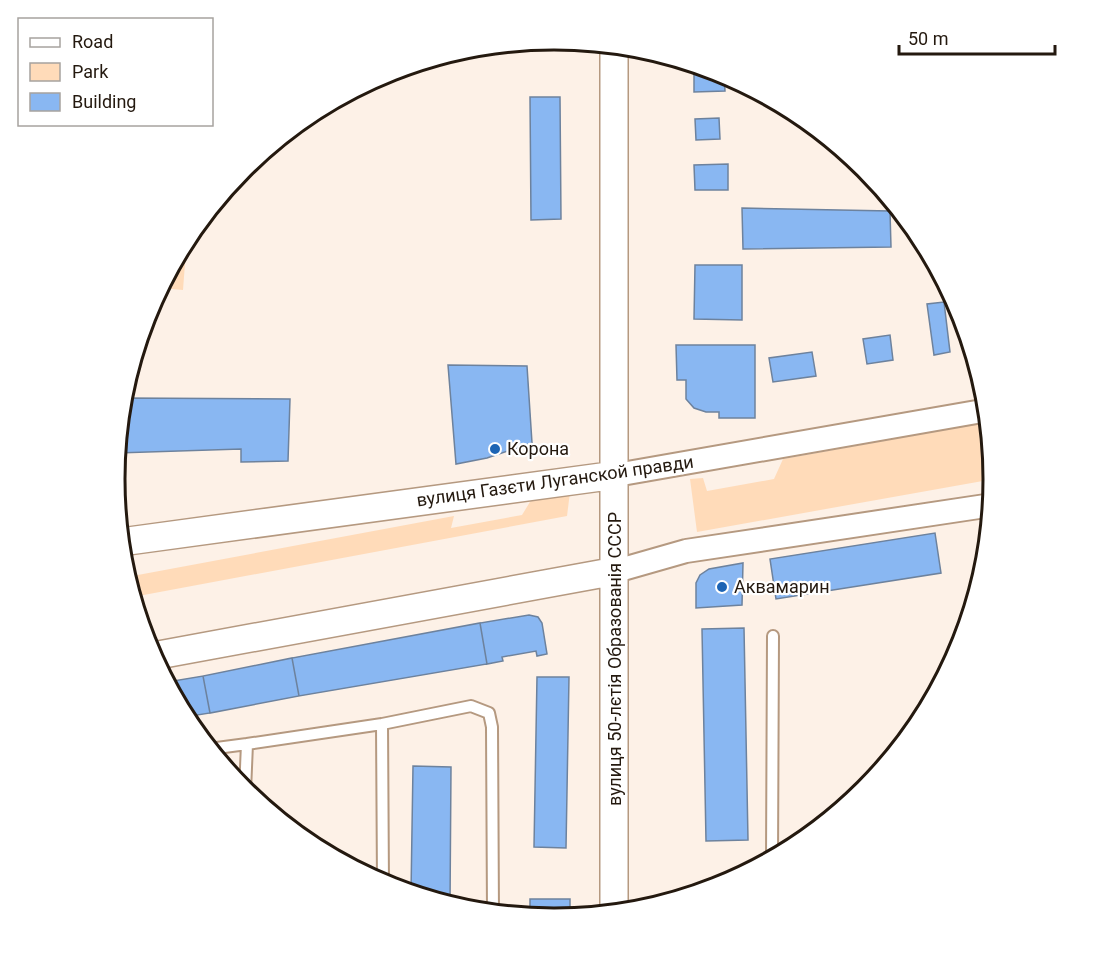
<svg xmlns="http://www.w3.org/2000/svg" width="1109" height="958" font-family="Roboto,sans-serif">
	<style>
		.green { fill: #ffdbb9 }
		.building { fill: #89b7f2; stroke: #6d829d; stroke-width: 1.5 }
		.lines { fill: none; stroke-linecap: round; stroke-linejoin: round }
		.service-casing { stroke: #b59980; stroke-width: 14 }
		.minor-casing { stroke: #b59980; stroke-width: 26 }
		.tertiary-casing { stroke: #b59980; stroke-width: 30 }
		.service { stroke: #fff; stroke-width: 10 }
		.minor { stroke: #fff; stroke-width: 22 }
		.tertiary { stroke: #fff; stroke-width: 27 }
		.poi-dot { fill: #1d64b4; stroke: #fff; stroke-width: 2 }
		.labels { text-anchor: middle; stroke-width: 4.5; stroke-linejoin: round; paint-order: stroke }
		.poi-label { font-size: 18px; fill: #24190f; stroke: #fff; text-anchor: start }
		.street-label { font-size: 18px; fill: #24190f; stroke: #fff }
		.rim { fill: none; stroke: #24190f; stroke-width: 3 }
	</style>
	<rect width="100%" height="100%" fill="#fdf1e7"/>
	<!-- green -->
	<path class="green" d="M187,237L183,290L160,288Z
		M989,422L994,479L697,532L690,479L703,478L707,491L774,479L783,459Z
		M570,492L567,516L133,597L127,577L454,516L451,528L522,515L533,497Z"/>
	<!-- building -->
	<path class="building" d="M694,66H700L724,73L725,91L694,92Z
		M530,97H560L561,219L531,220Z
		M719,118L720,139L696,140L695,119Z
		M728,164V190H695L694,165Z
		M742,208L890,211L891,247L743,249Z
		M695,265H742V320L694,319Z
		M944,302L950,352L934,355L927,304Z
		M890,335L893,360L867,364L863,339Z
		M676,345H755V418H719V412H706L694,408L686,399V380H677Z
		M812,352L816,376L773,382L769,358Z
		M448,365L527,366L532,443L487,458L456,464Z
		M122,398L290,399L288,461L241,462V449L117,453Z
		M935,533L941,573L776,599L770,559Z
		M743,563L742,605L696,608V583L700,575L709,569Z
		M529,615L538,617L542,623L547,654L537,656L536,651L502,657L503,661L487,664L480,623Z
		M480,623L487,664L299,696L292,658Z
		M744,628L748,840L706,841L702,629Z
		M292,658L299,696L210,713L203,676Z
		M203,676L210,713L185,717L167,682Z
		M537,677H569L566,848L534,847Z
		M413,766L451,767L450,905L411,893Z
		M530,899H570V917L554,919L530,917Z"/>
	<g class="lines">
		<!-- service casing -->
		<g class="service-casing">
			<path id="service" d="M382,724L383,884
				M247,744L382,724L471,706L489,713L492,727L493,913
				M209,749L247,744L245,791
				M772,859L773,636"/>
		</g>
		<!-- minor casing -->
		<g class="minor-casing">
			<path id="minor" d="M616,475L988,410
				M616,571L686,551L992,505"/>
		</g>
		<!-- tertiary casing -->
		<g class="tertiary-casing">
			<path id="tertiary" d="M121,542L616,475
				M153,656L616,571
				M614,913V45"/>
		</g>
		<!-- service -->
		<use href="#service" class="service"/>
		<!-- minor -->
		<use href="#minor" class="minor"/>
		<!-- tertiary -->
		<use href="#tertiary" class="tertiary"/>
	</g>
	<!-- markers -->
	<g class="poi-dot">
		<circle cx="495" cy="449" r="6"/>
		<circle cx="722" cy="587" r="6"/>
	</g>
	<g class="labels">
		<!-- poi labels -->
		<g class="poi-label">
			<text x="507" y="455">Корона</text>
			<text x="734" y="593">Аквамарин</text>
		</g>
		<!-- street labels -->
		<g class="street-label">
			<text transform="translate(555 481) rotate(-8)" y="6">вулиця Газєти Луганской правди</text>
			<text transform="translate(615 659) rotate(-90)" y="6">вулиця 50-лєтія Образованія СССР</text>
		</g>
	</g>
	<!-- crop -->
	<path d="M0 0H1109V958H0ZM125 479a429 429 0 1 1 858 0a429 429 0 1 1-858 0Z" fill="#fff" fill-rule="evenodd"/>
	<path class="rim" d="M125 479a429 429 0 1 1 858 0a429 429 0 1 1-858 0Z"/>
	<!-- legend -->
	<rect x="18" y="18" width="195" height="108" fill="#ffffff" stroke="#a7a39f" stroke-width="1.5"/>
	<rect x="30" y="38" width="30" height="9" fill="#ffffff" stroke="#a7a39f" stroke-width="1.5"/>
	<text x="72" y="48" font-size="18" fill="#24190f">Road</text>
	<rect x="30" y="63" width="30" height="18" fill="#ffdbb9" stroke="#a7a39f" stroke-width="1.5"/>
	<text x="72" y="78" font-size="18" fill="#24190f">Park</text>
	<rect x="30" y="93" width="30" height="18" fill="#89b7f2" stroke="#a7a39f" stroke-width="1.5"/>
	<text x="72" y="108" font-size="18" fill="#24190f">Building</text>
	<!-- scale -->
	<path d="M899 45v9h156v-9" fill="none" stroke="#24190f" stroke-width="3"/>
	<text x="908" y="45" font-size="18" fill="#24190f" stroke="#ffffff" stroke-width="4.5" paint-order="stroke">50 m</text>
</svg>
